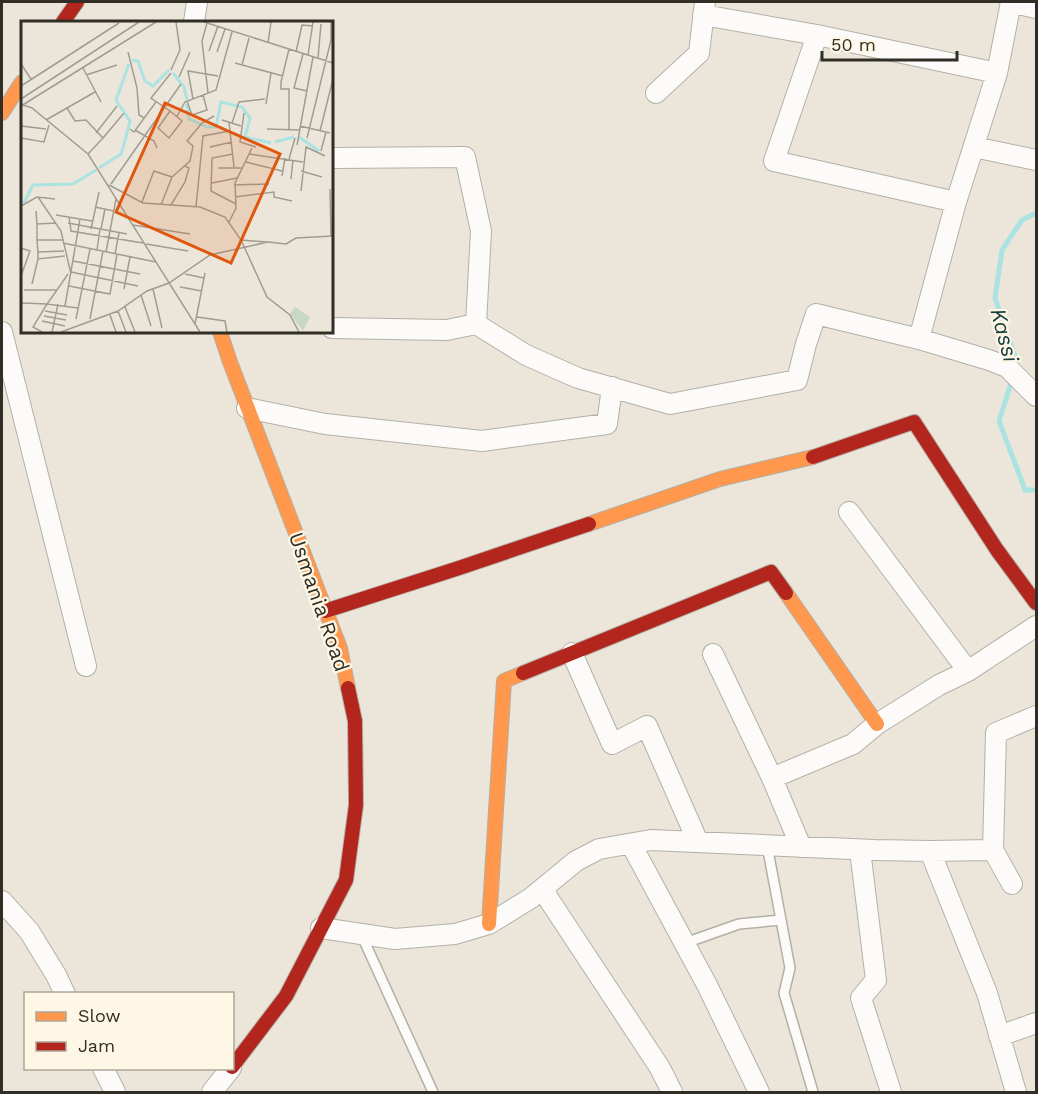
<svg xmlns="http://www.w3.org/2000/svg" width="1038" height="1094" font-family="'Work Sans',sans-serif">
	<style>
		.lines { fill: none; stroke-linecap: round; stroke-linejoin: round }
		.stream { stroke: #abe2e2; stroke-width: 5 }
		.lane-casing { stroke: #b4b0a6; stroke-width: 12 }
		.street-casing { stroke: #b4b0a6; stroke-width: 22 }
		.slow-casing { stroke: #b4b0a6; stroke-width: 16 }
		.jam-casing { stroke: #b4b0a6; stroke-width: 16 }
		.lane { stroke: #fcfbf9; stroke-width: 9 }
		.street { stroke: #fcfbf9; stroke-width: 20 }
		.slow { stroke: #ff974d; stroke-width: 14 }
		.jam { stroke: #b3261e; stroke-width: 14 }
		.labels { text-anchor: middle; stroke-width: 4.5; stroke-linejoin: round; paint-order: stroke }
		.street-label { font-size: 21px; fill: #312e25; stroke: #fff7e5 }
		.water-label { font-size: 22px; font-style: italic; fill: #153c3f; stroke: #fff7e5 }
		.inset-river { fill: none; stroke: #abe2e2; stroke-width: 3 }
		.inset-road { fill: none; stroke: #a19c92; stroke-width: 1.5 }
		.view { fill: #df570d; fill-opacity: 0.15; stroke: #df570d; stroke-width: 3 }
		.inset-edge { fill: none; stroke: #312e25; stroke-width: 3 }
	</style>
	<rect width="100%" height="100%" fill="#ece6da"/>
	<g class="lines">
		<!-- stream -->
		<path class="stream" d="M1016,368L1017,362L995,298L1002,250L1022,220L1036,213
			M1012,380L999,421L1025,490H1036"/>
		<!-- lane casing -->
		<g class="lane-casing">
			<path id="lane" d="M767,845L790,968L784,993L813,1092
				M361,934L433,1092
				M685,943L739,924L781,920"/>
		</g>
		<!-- street casing -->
		<g class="street-casing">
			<path id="street" d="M1010,2L1036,8
				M703,15L817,35
				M194,22L197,2
				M997,73L817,35L774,161L956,202L997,73L1011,2
				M656,93L699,53L705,2
				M974,147L1036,160
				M332,158L465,157L481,231L476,324L447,330L332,328
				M476,324L526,355L578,378L670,404L797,380L806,344L816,314L919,339L989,360L1007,367L1036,396
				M2,332L86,666
				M919,339L956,202
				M247,408L325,424L482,441L607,424L612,387
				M849,512L968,671
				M572,653L612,744L647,726L698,842
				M713,654L772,778L801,847
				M772,778L853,744L877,724L939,685L968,671L1036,626
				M631,844L707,985L759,1092
				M860,850L876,980L861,998L891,1092
				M930,851L987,993L1016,1092
				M1012,884L993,850L996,733L1036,716
				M542,889L660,1068L672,1092
				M2,901L29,931L56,975L65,994
				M321,928L395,939L455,934L489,924L531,898L576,861L599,849L651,840L874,850L930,851L993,850
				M999,1036L1036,1023
				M103,1068L115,1092
				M212,1092L231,1068"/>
		</g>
		<!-- slow casing -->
		<g class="slow-casing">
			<path id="slow" d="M2,113L22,82
				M220,332L230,362L340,648L348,688
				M589,524L720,479L813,457
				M786,593L877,724
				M489,924L504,681L523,673"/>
		</g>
		<!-- jam casing -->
		<g class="jam-casing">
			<path id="jam" d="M63,22L77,2
				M813,457L914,422L997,550L1036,603
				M325,611L459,568L589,524
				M523,673L771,572L786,593
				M232,1067L286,996L346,880L356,805L355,721L348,688"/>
		</g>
		<!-- lane -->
		<use href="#lane" class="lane"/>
		<!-- street -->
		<use href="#street" class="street"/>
		<!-- slow -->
		<use href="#slow" class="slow"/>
		<!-- jam -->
		<use href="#jam" class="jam"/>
	</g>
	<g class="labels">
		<!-- street labels -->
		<g class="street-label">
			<text transform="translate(319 602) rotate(71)" y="7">Usmania Road</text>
		</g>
		<!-- water labels -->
		<g class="water-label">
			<text transform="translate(1005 335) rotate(75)" y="8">Kassi</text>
		</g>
	</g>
	<!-- overview -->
	<g transform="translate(21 21)">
		<rect width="312" height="312" fill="#ece6da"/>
		<path d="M274,286L289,296L282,310L269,293Z" fill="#c7d9c1"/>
		<path class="inset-river" d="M111,39L117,40L124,60L132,65L148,49M152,52L163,66L166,79M166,83L168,98L186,106H195L200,81L221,86L229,97L224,116L250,122M278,116L298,130M254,121L273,116M78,147L100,133L102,127L109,100L95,79L108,43M3,182L12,164L52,163L75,149"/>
		<path class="inset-road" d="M183,1L312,42M186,2L181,20L187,72M247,22L250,1M268,28L260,61V68H268V108M188,30L197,5M107,31L116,67L118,94L123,97M196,31L204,8M275,31L281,4L292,5M282,33L273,67L286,70M287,34L292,1M297,37L300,3M214,42L262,55M0,43L10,58M221,44L228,17M62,47L80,81M150,49L159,29L155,1M65,54L96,44M158,56L169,31M0,65L98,2M0,78L118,1M172,78L167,50L197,55M166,80L171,94L186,89L182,74M245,83L250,52M2,84L11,87L67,133L179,311M0,85L135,1M46,87L54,100L65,99L82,117L103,92M149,90L137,107L148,117L161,100L149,90L130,77L150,52M223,92L219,121L235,126M156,95L164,81L195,69L211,11M25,99L74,71M201,99L220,105M208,101L213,146M211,102L218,81L244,78M0,105L25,108M279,105L309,112M109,108L113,111L135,81M246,108L278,109M114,109L133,120L136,127M299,110L312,58M75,112L96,85M0,117L23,121L28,104M286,117L310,19V1M276,124L292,36M189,126L211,121M300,130L305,111M67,133L82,117M212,133L191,137L190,170L215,183M228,133L282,141M268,138L274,117M225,141L261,150M197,147H222M280,150L301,156M261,155L264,137M151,156L169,140L172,125L166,120L181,102L193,95M270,158L272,139M191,162L216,157M90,163L160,63M88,164L122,182L179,186L204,196L220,219L246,276L269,294L278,311M213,164L248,163M309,168L310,216M280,170L285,126L304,135M17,176L40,210L50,253M214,176L253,171V176L271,180M121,181L133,150L151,156L140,184M150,184L164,161L168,147L164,145M0,185L16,176L34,178M74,186L93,190M175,186L182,115L209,110M15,190L16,203L35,202M35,194L71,200M48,196L50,210L122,222M208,201L215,187L214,162L231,127M47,202L106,213M16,203V219H42M112,204L169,213M70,208L78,171M80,208L84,188M16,219L17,231L43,230M220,219L246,221M42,222L135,241M125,223L167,230M0,227L9,230L0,255M76,229L79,208M17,231V238L44,235M85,231L95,178M94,233L98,212M52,240L119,253M50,251L117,265M164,253L183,257M11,263L17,238M48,265L89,273L96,233M159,266L181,270M103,268L109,236M132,268L141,307M3,269H36L47,253M120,274L130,305M0,282L26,283L36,269M44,285L59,198M104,286L114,311M24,290L46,294M97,290L105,311M89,294L95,311M23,295L45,299M176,296L204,300L206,311M55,298L69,228M69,298L82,230M21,300L44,305M174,303L184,252M21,311L12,306L26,283L57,287M31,311L37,283M40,311L97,290L126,270L148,262L189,234L247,221L265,223L275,217L312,215"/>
		<path class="view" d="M144,82L259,133L210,242L95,191Z"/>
		<rect width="312" height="312" class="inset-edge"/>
	</g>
	<!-- border -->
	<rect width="1038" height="1094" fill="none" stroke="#312e25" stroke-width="6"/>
	<!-- legend -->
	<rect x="24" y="992" width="210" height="78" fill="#fff7e5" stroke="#ada798" stroke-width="1.5"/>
	<rect x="36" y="1012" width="30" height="9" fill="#ff974d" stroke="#ada798" stroke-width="1.5"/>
	<text x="78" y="1022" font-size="18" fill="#312e25">Slow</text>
	<rect x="36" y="1042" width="30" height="9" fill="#b3261e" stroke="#ada798" stroke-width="1.5"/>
	<text x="78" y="1052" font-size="18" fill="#312e25">Jam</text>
	<!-- scale -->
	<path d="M822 51v9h135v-9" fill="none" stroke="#312e25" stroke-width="3"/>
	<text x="831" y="51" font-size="18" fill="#312e25" stroke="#fff7e5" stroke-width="4.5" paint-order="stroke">50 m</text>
</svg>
